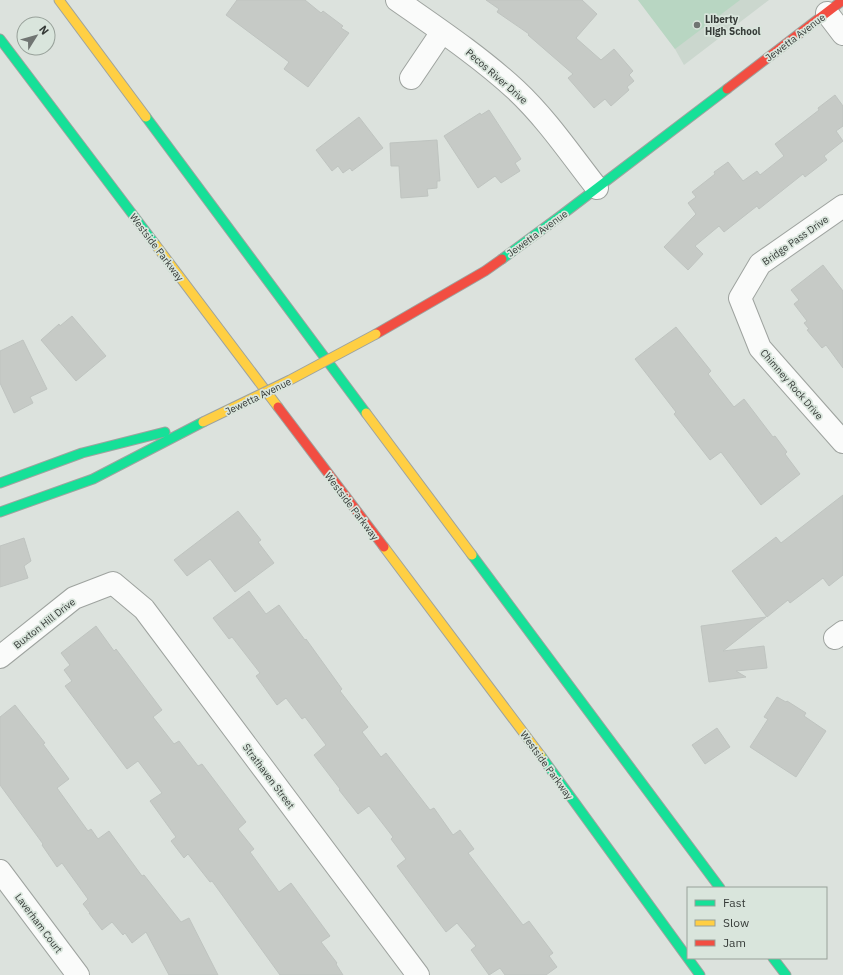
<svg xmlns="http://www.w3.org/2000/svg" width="843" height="975" font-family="'IBM Plex Sans',sans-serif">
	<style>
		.built { fill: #cbd7ce }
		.green { fill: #b8d6c2 }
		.building { fill: #c6cac6; stroke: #bfc4c0 }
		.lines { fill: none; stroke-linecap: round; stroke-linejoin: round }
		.street-casing { stroke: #9ea39f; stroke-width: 24 }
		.fast-casing { stroke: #9ea39f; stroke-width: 11 }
		.slow-casing { stroke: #9ea39f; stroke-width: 11 }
		.jam-casing { stroke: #9ea39f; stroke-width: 11 }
		.street { stroke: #fafbfa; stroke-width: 22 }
		.fast { stroke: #16e098; stroke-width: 9 }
		.slow { stroke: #ffcf43; stroke-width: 9 }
		.jam { stroke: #f24e42; stroke-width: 9 }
		.slow-bridge-casing { stroke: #9ea39f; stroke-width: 11; stroke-linecap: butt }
		.slow-bridge { stroke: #ffcf43; stroke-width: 9 }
		.poi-dot { fill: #707572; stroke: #d9e5dc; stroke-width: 1.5 }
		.labels { text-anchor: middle; stroke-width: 3.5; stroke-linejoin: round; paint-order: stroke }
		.poi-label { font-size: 10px; font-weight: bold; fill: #363b38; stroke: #d9e5dc; text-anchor: start }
		.street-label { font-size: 10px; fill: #363b38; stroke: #d9e5dc }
	</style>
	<rect width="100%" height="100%" fill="#dce2dd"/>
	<!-- built -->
	<path class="built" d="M638,0H769L684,65L675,49Z"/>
	<!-- green -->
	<path class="green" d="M638,0H740L675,49Z"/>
	<!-- building -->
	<path class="building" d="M237,0H305L321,13L323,11L343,26L341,28L349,33L308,87L284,69L289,62L226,15Z
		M486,0H582L597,14L576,38L601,60L614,49L633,71L629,75L634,81L627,87L629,90L611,106L605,99L594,108L568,78L573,74L528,35L529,34L497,12L499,9Z
		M835,95L843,106V126L836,131L843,141L824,156L827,160L805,177L803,174L759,209L757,206L724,232L719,226L695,246L703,254L688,270L664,247L696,214L688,203L696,197L692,192L715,174L714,172L728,162L743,181L757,171L760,175L784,156L775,144L819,110L818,108Z
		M489,110L521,159L515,163L520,171L501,183L495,176L478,188L444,136L480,113L481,115Z
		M359,117L383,148L352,171L350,168L343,173L338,166L332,171L316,150Z
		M437,140L440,181H437V188L427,189L428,196L401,198L399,166H391L390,143Z
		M823,265L843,291V368L826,345L822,348L807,330L809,329L804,323L807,321L794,304L799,300L791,290Z
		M72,316L106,356L76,381L41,340L59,324L60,326Z
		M676,327L711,371L708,374L734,407L744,399L773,437L775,436L787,452L785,454L800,474L761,505L721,452L710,460L674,414L676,412L635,359Z
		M23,340L47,389L30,397L33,403L14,413L0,383V351Z
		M843,495V575L829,586L823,578L790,603L788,600L767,617L732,571L776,537L781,543Z
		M238,511L261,540L258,542L274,563L235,592L210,559L187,576L174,560Z
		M24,538L31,561L24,566L28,578L0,587V546Z
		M249,591L266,614L279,605L305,640L306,639L342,689L340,691L368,727L362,732L381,757L386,753L430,810L434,808L453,835L460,830L474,849L468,853L523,925L529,921L553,953L549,956L557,967L546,975H505L500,968L489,975L471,950L476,946L457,923L446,932L397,866L406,859L391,839L393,837L369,806L358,814L339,790L340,789L314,755L326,745L305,717L302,719L286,698L277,705L256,676L260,673L232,637L229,639L213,618Z
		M766,617L723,651L764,646L767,668L736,671L746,677L709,682L701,626Z
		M96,626L114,651L116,649L162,710L153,717L174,744L179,741L198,766L202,764L246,822L238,829L254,849L250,852L279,892L291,883L330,936L321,942L337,963L336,964L343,975H280L212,881L210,882L188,854L184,858L171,841L176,837L150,801L162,793L138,761L127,769L65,686L72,681L64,670L70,665L61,653Z
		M777,697L786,702L787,701L806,713L804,716L826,731L796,777L750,747L768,719L764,717Z
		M15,705L45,743L43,744L69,779L57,788L88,831L91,829L98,839L109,831L142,876L144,875L181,922L189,918L218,975H169L146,932L132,943L125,933L123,935L112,922L102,930L89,913H90L83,904L88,899L62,863L57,867L42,845L43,844L0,785V717Z
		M717,728L730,747L705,764L692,745Z"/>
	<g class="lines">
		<!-- street casing -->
		<g class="street-casing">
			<path id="street" d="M397,0C437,28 479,56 516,90C547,119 571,155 597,188
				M827,13L843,34
				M411,78L442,32
				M843,206L760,264L740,298L760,348L843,442
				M835,638L843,632
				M0,657L74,598L113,583L144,609L418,975
				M0,871L78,975"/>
		</g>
		<!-- fast casing -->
		<g class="fast-casing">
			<path id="fast" d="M0,39L155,244
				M146,117L366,413
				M502,259L559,217L727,89
				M0,483L82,453L165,432
				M0,512L93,479L203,422
				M472,555L720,888
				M541,756L700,975
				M773,958L786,975"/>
		</g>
		<!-- slow casing -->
		<g class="slow-casing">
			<path id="slow" d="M59,0L146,117
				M155,244L278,407
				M366,413L472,555
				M384,547L541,756"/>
		</g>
		<!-- jam casing -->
		<g class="jam-casing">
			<path id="jam" d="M727,89L843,0
				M376,334L485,271L502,259
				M278,407L384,547"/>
		</g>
		<!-- street -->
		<use href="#street" class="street"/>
		<!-- fast -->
		<use href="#fast" class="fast"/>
		<!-- slow -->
		<use href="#slow" class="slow"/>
		<!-- jam -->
		<use href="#jam" class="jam"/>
		<!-- slow-bridge casing -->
		<g class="slow-bridge-casing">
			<path id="slow-bridge" d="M203,422L290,380L376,334"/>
		</g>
		<!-- slow-bridge -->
		<use href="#slow-bridge" class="slow-bridge"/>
	</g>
	<!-- markers -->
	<circle class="poi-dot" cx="697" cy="25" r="4"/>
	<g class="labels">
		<!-- poi labels -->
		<g class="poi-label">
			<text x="705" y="23">Liberty<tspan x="705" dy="12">High School</tspan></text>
		</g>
		<!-- street labels -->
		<g class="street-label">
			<text transform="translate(795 37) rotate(-37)" y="4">Jewetta Avenue</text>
			<text transform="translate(497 76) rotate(41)" y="4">Pecos River Drive</text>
			<text transform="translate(537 233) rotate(-36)" y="4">Jewetta Avenue</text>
			<text transform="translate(795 240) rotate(-35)" y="4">Bridge Pass Drive</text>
			<text transform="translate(157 247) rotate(53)" y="4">Westside Parkway</text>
			<text transform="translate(792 384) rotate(49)" y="4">Chimney Rock Drive</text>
			<text transform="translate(258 396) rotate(-26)" y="4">Jewetta Avenue</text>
			<text transform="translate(352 506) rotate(53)" y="4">Westside Parkway</text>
			<text transform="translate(44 623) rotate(-38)" y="4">Buxton Hill Drive</text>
			<text transform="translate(547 765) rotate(54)" y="4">Westside Parkway</text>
			<text transform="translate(269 776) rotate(53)" y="4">Strathaven Street</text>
			<text transform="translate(39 923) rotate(53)" y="4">Laverham Court</text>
		</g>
	</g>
	<!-- legend -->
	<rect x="687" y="887" width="140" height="72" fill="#d9e5dc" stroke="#98a19a"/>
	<rect x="695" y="900" width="20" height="6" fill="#16e098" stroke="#98a19a"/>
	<text x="723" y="907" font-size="12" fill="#363b38">Fast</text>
	<rect x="695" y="920" width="20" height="6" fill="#ffcf43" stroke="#98a19a"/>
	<text x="723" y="927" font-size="12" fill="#363b38">Slow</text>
	<rect x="695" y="940" width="20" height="6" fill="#f24e42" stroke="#98a19a"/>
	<text x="723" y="947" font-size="12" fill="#363b38">Jam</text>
	<!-- north arrow -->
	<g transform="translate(36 36) rotate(53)"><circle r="19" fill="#d9e5dc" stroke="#98a19a"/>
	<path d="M0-3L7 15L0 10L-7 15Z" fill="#707572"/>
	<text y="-6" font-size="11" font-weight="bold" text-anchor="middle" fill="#363b38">N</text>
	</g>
</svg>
